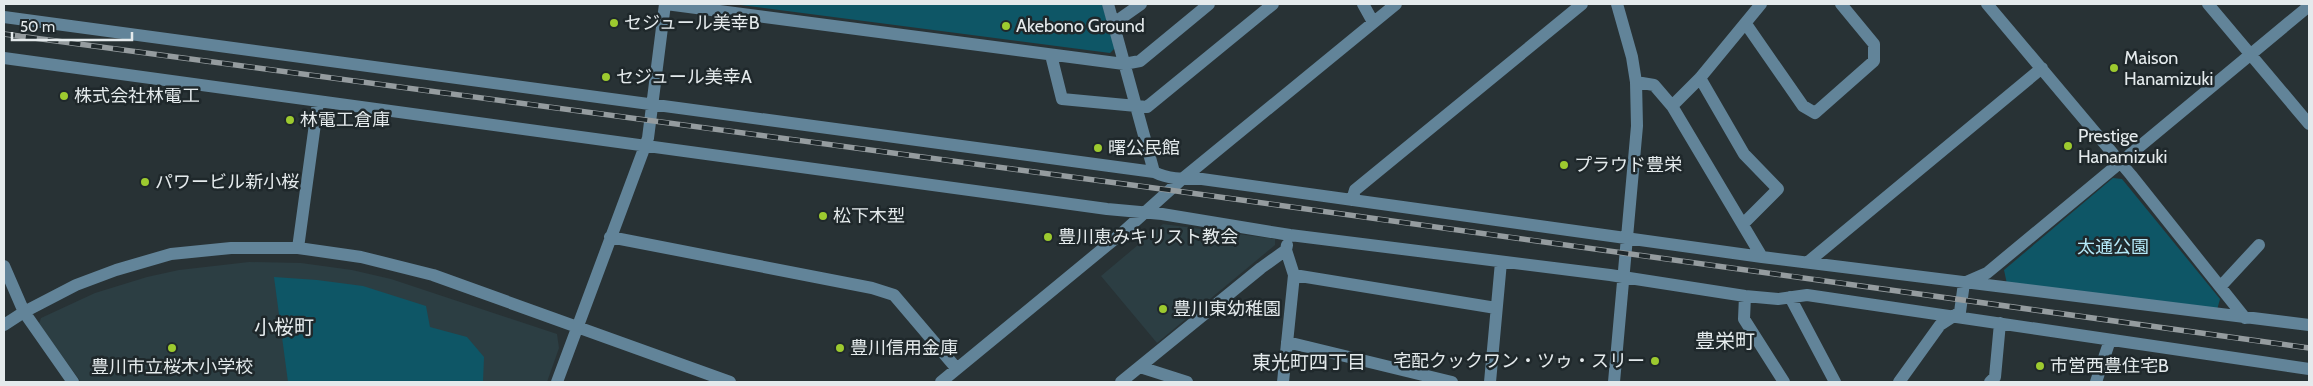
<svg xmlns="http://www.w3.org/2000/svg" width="2313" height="386" font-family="Cabin,'Noto Sans JP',sans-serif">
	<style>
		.built { fill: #2c3e43 }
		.green { fill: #0e5666 }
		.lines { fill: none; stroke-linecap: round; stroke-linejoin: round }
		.minor { stroke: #628499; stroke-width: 12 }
		.rail-casing { stroke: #959c9f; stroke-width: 5.5 }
		.rail { stroke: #1f282b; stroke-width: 4; stroke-dasharray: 11; stroke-linecap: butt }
		.poi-dot { fill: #9dca2f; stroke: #1f282b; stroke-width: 2 }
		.labels { text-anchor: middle; stroke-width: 5; stroke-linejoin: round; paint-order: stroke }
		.poi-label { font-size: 18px; fill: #e4eaec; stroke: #1f282b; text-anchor: start }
		.park-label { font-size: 18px; fill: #b5e9f8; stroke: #1f282b }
		.neighbourhood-label { font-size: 19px; fill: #e4eaec; stroke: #1f282b }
		.quarter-label { font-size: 20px; fill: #e4eaec; stroke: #1f282b }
	</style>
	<rect width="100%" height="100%" fill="#283235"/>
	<!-- built -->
	<path class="built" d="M1163,224L1275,239V245L1157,343L1101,276Z
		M249,262L301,263L352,270L391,279L557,334L559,348L547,382H81L39,324L41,318L95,293L147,277L179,270Z"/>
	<!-- green -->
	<path class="green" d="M733,4H1102L1115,48L1110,53Z
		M2113,178L2122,179L2220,299L2217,310L2007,284L2004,270Z
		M274,277L317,280L363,286L426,306L430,327L467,337L484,357L483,382H288Z"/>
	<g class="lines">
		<!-- minor -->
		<path class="minor" d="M666,4L1124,64L1140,61L1209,4
			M1108,4L1154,172
			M1363,4L1373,22
			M1987,4L2131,175L2245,318
			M2208,4L2309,124
			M4,17L1154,172C1170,180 1185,179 1202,179L1762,257L2309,325
			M1114,23L1141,4
			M1746,24L1803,106L1815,113L1874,61V44L1841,4
			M1051,55L1062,99L1147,107L1273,4
			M4,58L1107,209L1162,214L1290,235L1610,275L1745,296L1778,299L1807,295L2309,369
			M1700,78L1744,154L1778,189L1743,224
			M1636,82L1654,85L1672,106L1700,78L1761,4
			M1672,106L1762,257
			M1352,200L1355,190L1582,4
			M610,237L872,288L894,295L957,369
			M298,248L318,102
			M1808,262L2042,68
			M4,266L24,312L73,382
			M1294,275L1496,308
			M2221,286L2259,245
			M1745,296L1744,319L1784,382
			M1790,297L1835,382
			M4,325L24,312L76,285L116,270L171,254L231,248H298L361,257L433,275L730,382
			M1287,342L1452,382
			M1140,367L1187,382
			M557,382L648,138L665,4
			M941,382L1122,233L1181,180L1396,4
			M1121,382L1261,268L1286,250
			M1283,382L1294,275L1286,250L1287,245
			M1490,382L1501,262
			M1614,382L1637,126L1636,82L1632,57L1617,4
			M1899,382L1940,325L1960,312L1964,283L1987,273L2309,6
			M1990,382L1995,377L2000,323
			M2096,382L2110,340"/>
		<!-- rail casing -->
		<g class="rail-casing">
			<path id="rail" d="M4,34L1169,190L2309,348"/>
		</g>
		<!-- rail -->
		<use href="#rail" class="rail"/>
	</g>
	<!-- markers -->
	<g class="poi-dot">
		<circle cx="614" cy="23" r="5"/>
		<circle cx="1006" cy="26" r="5"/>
		<circle cx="2114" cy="68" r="5"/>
		<circle cx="606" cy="77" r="5"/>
		<circle cx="64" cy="96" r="5"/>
		<circle cx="290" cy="120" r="5"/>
		<circle cx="2068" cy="146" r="5"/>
		<circle cx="1098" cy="148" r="5"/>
		<circle cx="1564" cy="165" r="5"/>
		<circle cx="145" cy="182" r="5"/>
		<circle cx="823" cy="216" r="5"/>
		<circle cx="1048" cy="237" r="5"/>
		<circle cx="1163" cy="309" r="5"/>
		<circle cx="172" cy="348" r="5"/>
		<circle cx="840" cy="348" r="5"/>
		<circle cx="1655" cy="361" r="5"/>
		<circle cx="2040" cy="366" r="5"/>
	</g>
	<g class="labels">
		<!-- poi labels -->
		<g class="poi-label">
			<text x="624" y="29">セジュール美幸B</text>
			<text x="1016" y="32">Akebono Ground</text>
			<text x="2124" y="64">Maison<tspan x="2124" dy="21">Hanamizuki</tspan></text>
			<text x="616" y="83">セジュール美幸A</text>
			<text x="74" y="102">株式会社林電工</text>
			<text x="300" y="126">林電工倉庫</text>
			<text x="2078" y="142">Prestige<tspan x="2078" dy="21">Hanamizuki</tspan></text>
			<text x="1108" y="154">曙公民館</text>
			<text x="1574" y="171">プラウド豊栄</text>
			<text x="155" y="188">パワービル新小桜</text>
			<text x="833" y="222">松下木型</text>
			<text x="1058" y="243">豊川恵みキリスト教会</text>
			<text x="1173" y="315">豊川東幼稚園</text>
			<text x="850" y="354">豊川信用金庫</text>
			<text x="1645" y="367" text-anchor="end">宅配クックワン・ツゥ・スリー</text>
			<text x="2050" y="372">市営西豊住宅B</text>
			<text x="172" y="373" text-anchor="middle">豊川市立桜木小学校</text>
		</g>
		<!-- park labels -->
		<g class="park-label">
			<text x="2113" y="253">太通公園</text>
		</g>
		<!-- neighbourhood labels -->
		<g class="neighbourhood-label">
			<text x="1309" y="369">東光町四丁目</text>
		</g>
		<!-- quarter labels -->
		<g class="quarter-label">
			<text x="284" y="334">小桜町</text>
			<text x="1725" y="348">豊栄町</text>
		</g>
	</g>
	<!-- border -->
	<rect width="2313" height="386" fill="none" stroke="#e4eaec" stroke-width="10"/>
	<!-- scale -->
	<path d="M12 32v8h120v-8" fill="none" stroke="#e4eaec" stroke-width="2.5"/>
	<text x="20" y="32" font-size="15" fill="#e4eaec" stroke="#1f282b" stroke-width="4" paint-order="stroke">50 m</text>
</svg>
